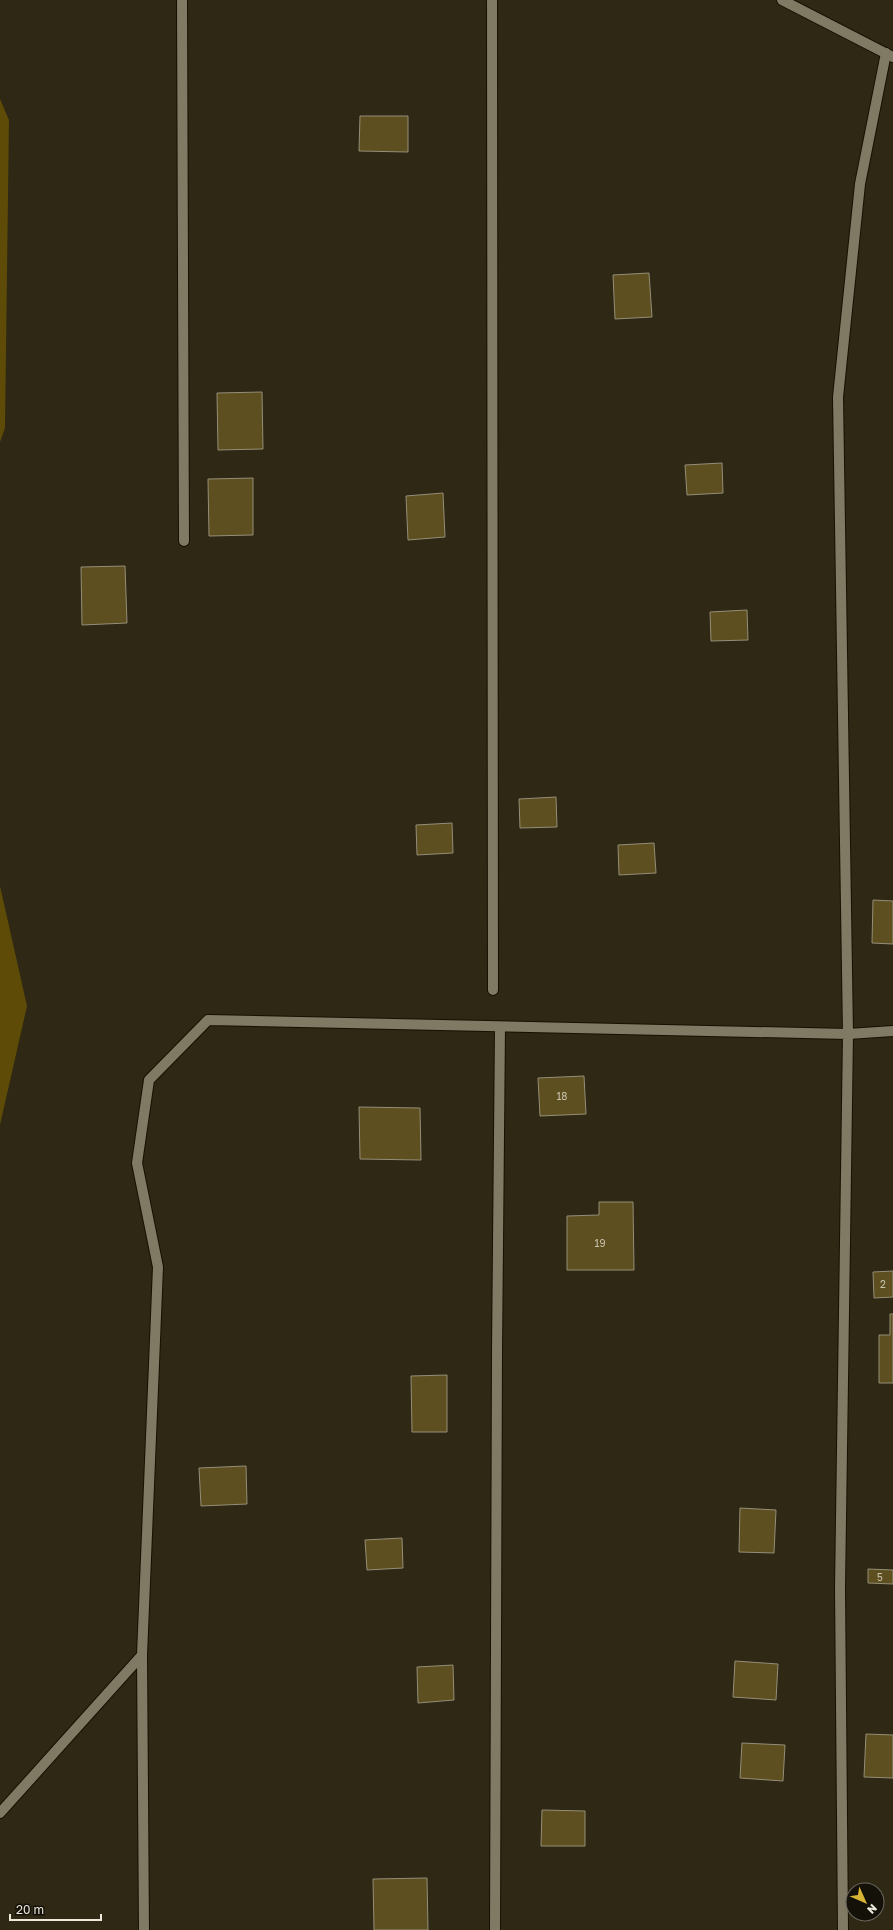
<svg xmlns="http://www.w3.org/2000/svg" width="893" height="1930" font-family="'Golos Text',sans-serif">
	<style>
		.green { fill: #5d4b07 }
		.building { fill: #5d4f1f; stroke: #958e78 }
		.lines { fill: none; stroke-linecap: round; stroke-linejoin: round }
		.service-casing { stroke: #161102; stroke-width: 12 }
		.minor-casing { stroke: #161102; stroke-width: 12 }
		.service { stroke: #807963; stroke-width: 10 }
		.minor { stroke: #807963; stroke-width: 10 }
		.labels { text-anchor: middle; stroke-width: 4; stroke-linejoin: round; paint-order: stroke }
		.number-label { font-size: 10px; fill: #c9c2ae }
	</style>
	<rect width="100%" height="100%" fill="#2e2815"/>
	<!-- green -->
	<path class="green" d="M0,99L9,120L5,428L0,442Z
		M0,886L27,1006L0,1125Z"/>
	<!-- building -->
	<path class="building" d="M360,116H408V152L359,151Z
		M649,273L652,317L615,319L613,275Z
		M262,392L263,449L218,450L217,393Z
		M722,463L723,493L687,495L685,465Z
		M253,478V535L209,536L208,479Z
		M443,493L445,537L408,540L406,496Z
		M125,566L127,623L82,625L81,567Z
		M747,610L748,640L711,641L710,612Z
		M556,797L557,827L520,828L519,799Z
		M452,823L453,853L417,855L416,825Z
		M654,843L656,873L619,875L618,845Z
		M873,900L893,901V944L872,943Z
		M584,1076L586,1114L540,1116L538,1078Z
		M359,1107L420,1108L421,1160L360,1159Z
		M599,1202H633L634,1270H567V1216L599,1215Z
		M893,1271V1297L874,1298L873,1272Z
		M890,1314H893V1383H879V1335H890Z
		M447,1375V1432H412L411,1376Z
		M246,1466L247,1504L201,1506L199,1468Z
		M740,1508L776,1510L774,1553L739,1552Z
		M402,1538L403,1568L367,1570L365,1540Z
		M868,1569L893,1570V1584L868,1583Z
		M735,1661L778,1664L776,1700L733,1697Z
		M453,1665L454,1700L418,1703L417,1667Z
		M866,1734L893,1735V1778L864,1777Z
		M742,1743L785,1745L783,1781L740,1778Z
		M542,1810L585,1811V1846H541Z
		M427,1878L428,1930H374L373,1879Z"/>
	<g class="lines">
		<!-- service casing -->
		<g class="service-casing">
			<path id="service" d="M782,0L893,57"/>
		</g>
		<!-- minor casing -->
		<g class="minor-casing">
			<path id="minor" d="M182,0L184,541
				M492,0L493,990
				M0,1813L142,1655
				M144,1930L142,1655L158,1267L137,1163L149,1080L208,1020L848,1034L893,1031
				M495,1930L497,1352L500,1027
				M843,1930L840,1588L848,1034L838,397L860,184L886,53"/>
		</g>
		<!-- service -->
		<use href="#service" class="service"/>
		<!-- minor -->
		<use href="#minor" class="minor"/>
	</g>
	<g class="labels">
		<!-- number labels -->
		<g class="number-label">
			<text x="562" y="1100">18</text>
			<text x="600" y="1247">19</text>
			<text x="883" y="1288">2</text>
			<text x="880" y="1581">5</text>
		</g>
	</g>
	<!-- north arrow -->
	<g transform="translate(865 1902) rotate(135)"><circle r="19" fill="#141109" stroke="#6b675e"/>
	<path d="M0-3L7 15L0 10L-7 15Z" fill="#d8b434"/>
	<text y="-6" font-size="11" font-weight="bold" text-anchor="middle" fill="#ede9dd">N</text>
	</g>
	<!-- scale -->
	<path d="M10 1914v6h91v-6" fill="none" stroke="#ede9dd" stroke-width="2"/>
	<text x="16" y="1914" font-size="12" fill="#ede9dd" stroke="#141109" stroke-width="3" paint-order="stroke">20 m</text>
</svg>
